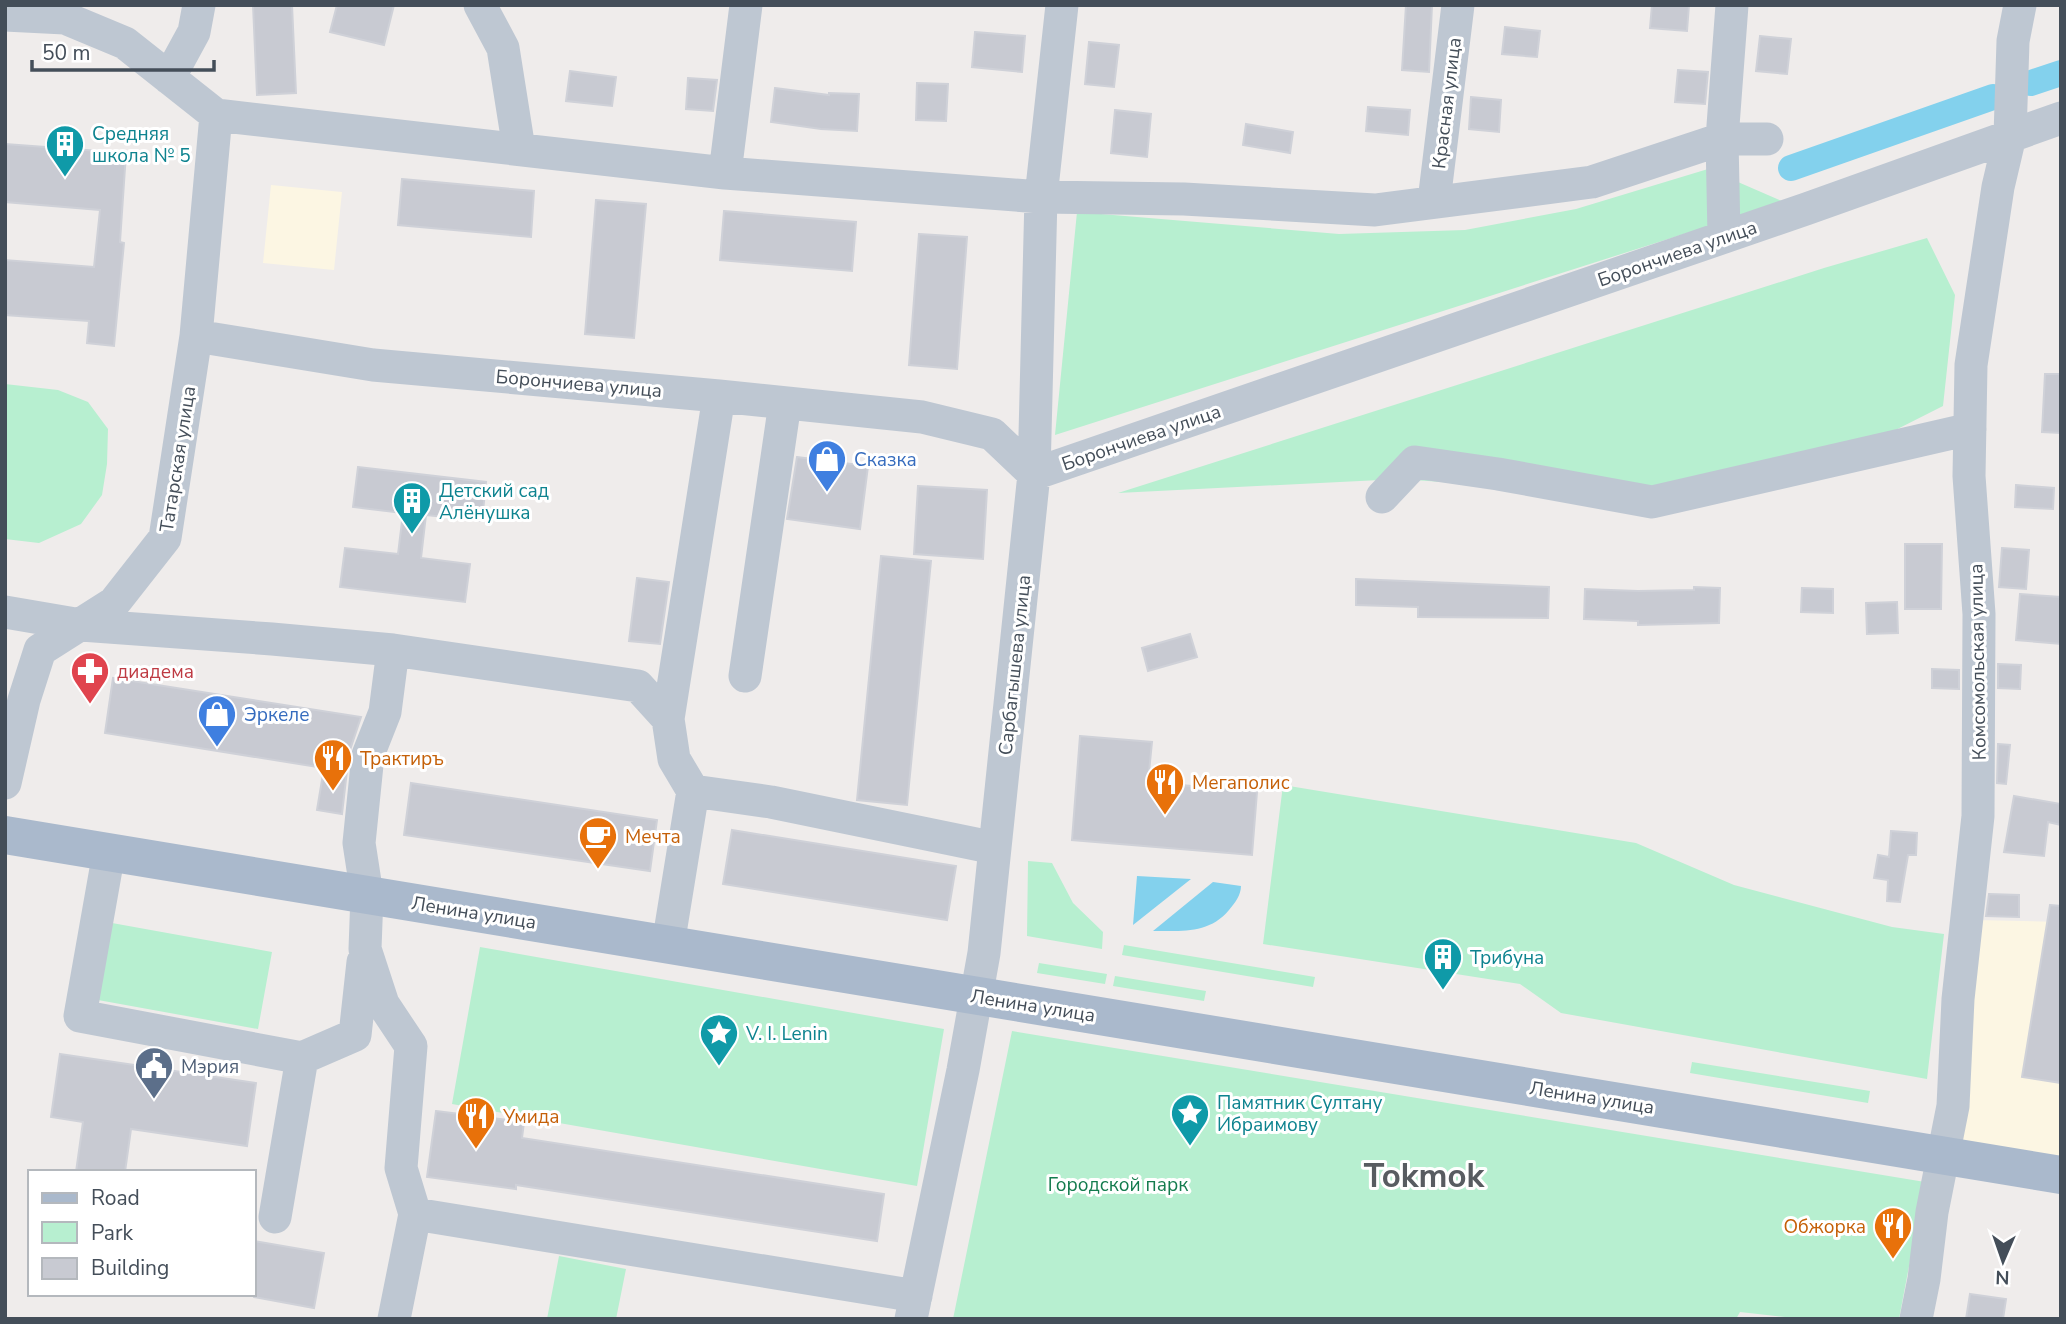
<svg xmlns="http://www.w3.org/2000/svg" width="2066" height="1324" font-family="'Nunito Sans',sans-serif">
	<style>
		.commercial { fill: #fcf6e3 }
		.green { fill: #b7efd0 }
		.water { fill: #83d1ed }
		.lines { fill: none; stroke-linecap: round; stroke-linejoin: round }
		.canal { stroke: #83d1ed; stroke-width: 26 }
		.building { fill: #c8cad2; stroke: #cfd1d8; stroke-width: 2 }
		.minor { stroke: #bec7d2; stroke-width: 33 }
		.major { stroke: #aab9cc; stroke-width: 38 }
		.labels { text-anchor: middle; stroke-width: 6; stroke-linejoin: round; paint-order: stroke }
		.street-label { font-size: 19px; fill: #444e59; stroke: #fff }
		.culture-label { font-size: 19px; fill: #0d838f; stroke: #fff; text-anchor: start }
		.shop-label { font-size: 19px; fill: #366cbe; stroke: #fff; text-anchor: start }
		.health-label { font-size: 19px; fill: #be3a42; stroke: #fff; text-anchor: start }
		.food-label { font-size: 19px; fill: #c56008; stroke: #fff; text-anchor: start }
		.service-label { font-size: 19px; fill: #4e5e75; stroke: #fff; text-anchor: start }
		.park-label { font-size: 19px; fill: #147c4e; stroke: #fff }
		.town-label { font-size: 33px; font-weight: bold; fill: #585c61; stroke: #fff }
	</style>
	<rect width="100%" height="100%" fill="#efeceb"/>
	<!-- commercial -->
	<path class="commercial" d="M271,185L342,192L334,270L263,263Z
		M1975,920L2061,922V1164L1955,1147Z"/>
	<!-- green -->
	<path class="green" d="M1708,169L1784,202L1055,435L1077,212L1339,234L1465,230L1576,209Z
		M1927,238L1955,295L1943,406L1844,456L1670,492L1568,491L1400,479L1118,493L1824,268Z
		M5,384L58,390L88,402L108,429L107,464L102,495L81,524L39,543L5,539Z
		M1283,785L1636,843L1734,885L1892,927L1944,934L1927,1079L1561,1013L1520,984L1263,944Z
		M1028,861L1052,863L1073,903L1103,932L1102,949L1027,936Z
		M112,923L272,952L258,1029L98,1000Z
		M1124,945L1315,977L1313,987L1122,955Z
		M480,947L944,1029L917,1186L452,1104Z
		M1039,963L1107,974L1105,984L1037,973Z
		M1115,976L1206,991L1204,1001L1113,986Z
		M1012,1031L1925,1182L1899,1319H1804L1740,1312L1736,1319H953Z
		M1692,1062L1870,1091L1868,1103L1690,1073Z
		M559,1256L626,1269L616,1319H547Z"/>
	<!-- water -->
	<path class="water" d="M1137,876L1191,879L1133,925Z
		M1213,882L1241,886C1241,895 1235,903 1229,910C1209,934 1182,931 1153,931Z"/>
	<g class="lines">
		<!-- canal -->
		<path class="canal" d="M2031,83L2061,73
			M1791,168L1993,97"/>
	</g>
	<!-- building -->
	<path class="building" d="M253,5H292L296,93L257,95Z
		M337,5H394L384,45L330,32Z
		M1406,5H1432L1429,72L1402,70Z
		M1652,5H1689L1687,31L1650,28Z
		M1505,27L1540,31L1537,57L1502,54Z
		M975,32L1025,36L1022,72L972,67Z
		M1760,36L1791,39L1787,74L1756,71Z
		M1089,42L1119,45L1114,87L1085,84Z
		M1678,70L1708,72L1705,104L1675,102Z
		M570,71L616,77L612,106L566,101Z
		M688,78L717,80L713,111L686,109Z
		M917,83L948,84L946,121L916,120Z
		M775,88L829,95V93L859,94L857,131L821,129L771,122Z
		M1471,97L1501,100L1499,132L1469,129Z
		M1368,107L1410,110L1408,135L1366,131Z
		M1115,110L1151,114L1147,157L1111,153Z
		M1246,124L1293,132L1290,153L1243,145Z
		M5,144L126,153L120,242L124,243L114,346L87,343L89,321L5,315V260L94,267L100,210L5,202Z
		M402,179L534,191L531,237L398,225Z
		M596,200L646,204L634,338L585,334Z
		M724,211L856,222L852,271L720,260Z
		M919,234L967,237L957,369L909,365Z
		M2045,374H2061V433L2042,432Z
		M797,457L868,466L860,529L787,519Z
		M358,467L486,482L482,521L426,515L421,558L470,564L465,602L340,587L345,548L398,554L403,513L353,507Z
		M2016,485L2054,488L2053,509L2015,507Z
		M918,486L987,490L983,559L914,554Z
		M1905,544H1942L1941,609H1905Z
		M2002,548L2029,550L2026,589L1999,587Z
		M881,556L931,561L907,805L857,800Z
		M637,578L669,582L660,644L629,641Z
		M1356,579L1549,587L1548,618L1418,617V607L1356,605Z
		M1694,587L1720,588L1719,623L1638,625V621L1584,619L1585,589L1638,591L1694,590Z
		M1802,588L1833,589V613L1801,612Z
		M2020,594L2061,597V644L2016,640Z
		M1897,602L1898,633L1867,634L1866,603Z
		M1190,634L1197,657L1148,671L1142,648Z
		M1998,664L2021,665L2020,689L1998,688Z
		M1932,669L1959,670V689L1932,688Z
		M113,678L361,717L349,753L342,814L317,810L324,768L105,733Z
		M1080,736L1152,742L1148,782L1257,792L1252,855L1072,840Z
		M1998,744L2010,745L2006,784L1997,783Z
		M411,783L657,820L650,871L404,835Z
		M2014,796L2061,804V825L2048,822L2044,856L2004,852Z
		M732,830L956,866L947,920L723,884Z
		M1891,831L1917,833L1916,855H1908L1900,902L1887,901L1888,880L1874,878L1878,855L1889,857Z
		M1989,894L2019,895V917L1986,916Z
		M2050,905L2061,906V1083L2022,1077Z
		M60,1054L256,1083L247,1146L131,1129L125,1172H76L83,1122L51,1117Z
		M436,1111L524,1122L522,1138L884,1194L877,1241L516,1185V1189L427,1177Z
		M254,1241L324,1253L314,1308L254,1297Z
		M1970,1294L2006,1299L2003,1319H1966Z"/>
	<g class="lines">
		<!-- minor -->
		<path class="minor" d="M480,5L503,48L519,149
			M5,15L65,18L125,43L216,115L725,173L1041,197L1184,199L1375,210L1592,182L1722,139H1767
			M169,78L194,32L199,5
			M725,173L746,5
			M1434,201L1458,5
			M1724,236L1722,139L1732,5
			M196,336L373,365L719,396L922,417L992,434L1034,474L1806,209L2061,118
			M1382,497L1415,462L1498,474L1652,502L1970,429
			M5,612L81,625L272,639L393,650L638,686L668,719L674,759L693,791L771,802L995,848
			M393,650L385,712L368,755L359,843L367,895L365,949L383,1004L411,1046L401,1168L415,1214L394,1319
			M745,676L785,403
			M668,719L719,396
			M5,783L24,700L40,650L114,603L165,538L196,336L216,115
			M109,852L80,1016L302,1058
			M668,945L693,791
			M415,1214L916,1296
			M275,1217L302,1058L355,1035L363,962
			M911,1319L963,1070L984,953L1034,474L1041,197L1062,5
			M1916,1319L1924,1279L1932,1212L1953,1106L1958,999L1978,816L1979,614L1969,476L1971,365L1998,187L2010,136L2013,41L2020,5"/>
		<!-- major -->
		<path class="major" d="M5,835L2061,1175"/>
	</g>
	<!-- icons -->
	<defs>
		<g id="building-pin" transform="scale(2.0125)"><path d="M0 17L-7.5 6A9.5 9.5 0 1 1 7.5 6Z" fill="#0f9aa8" stroke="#fff"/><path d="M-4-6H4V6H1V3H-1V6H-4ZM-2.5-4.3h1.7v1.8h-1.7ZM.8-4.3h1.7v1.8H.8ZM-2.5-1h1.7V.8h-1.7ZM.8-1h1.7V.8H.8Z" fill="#fff"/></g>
		<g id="shop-pin" transform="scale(2.0125)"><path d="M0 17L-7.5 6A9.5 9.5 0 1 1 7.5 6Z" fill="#3f7fe0" stroke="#fff"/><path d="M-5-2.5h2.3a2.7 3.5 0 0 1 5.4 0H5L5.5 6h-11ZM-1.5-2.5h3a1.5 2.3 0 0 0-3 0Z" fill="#fff"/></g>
		<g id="pharmacy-pin" transform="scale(2.0125)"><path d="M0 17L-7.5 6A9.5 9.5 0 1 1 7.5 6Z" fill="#e0444e" stroke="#fff"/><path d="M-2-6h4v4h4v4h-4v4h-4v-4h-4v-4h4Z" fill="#fff"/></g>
		<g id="restaurant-pin" transform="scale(2.0125)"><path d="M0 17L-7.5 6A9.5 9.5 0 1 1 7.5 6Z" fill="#e8710a" stroke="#fff"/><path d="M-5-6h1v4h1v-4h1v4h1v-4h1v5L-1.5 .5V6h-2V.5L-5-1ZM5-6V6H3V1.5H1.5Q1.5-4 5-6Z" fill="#fff"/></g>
		<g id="cafe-pin" transform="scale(2.0125)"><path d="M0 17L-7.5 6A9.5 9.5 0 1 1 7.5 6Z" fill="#e8710a" stroke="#fff"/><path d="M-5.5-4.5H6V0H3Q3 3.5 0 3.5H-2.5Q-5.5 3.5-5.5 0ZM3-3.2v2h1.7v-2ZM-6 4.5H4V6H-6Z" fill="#fff"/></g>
		<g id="sight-pin" transform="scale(2.0125)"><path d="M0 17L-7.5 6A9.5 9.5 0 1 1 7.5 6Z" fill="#0f9aa8" stroke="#fff"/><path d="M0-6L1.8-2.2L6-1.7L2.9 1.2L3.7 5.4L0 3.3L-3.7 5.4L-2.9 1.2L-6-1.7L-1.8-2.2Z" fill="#fff"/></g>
		<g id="civic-pin" transform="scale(2.0125)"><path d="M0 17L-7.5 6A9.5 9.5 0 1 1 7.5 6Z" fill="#5c6f8a" stroke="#fff"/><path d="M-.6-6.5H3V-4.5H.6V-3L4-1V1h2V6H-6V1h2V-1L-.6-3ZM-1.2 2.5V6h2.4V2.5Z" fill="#fff"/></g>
	</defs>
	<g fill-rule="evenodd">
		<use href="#building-pin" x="65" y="144"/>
		<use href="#shop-pin" x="827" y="459"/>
		<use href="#building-pin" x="412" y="501"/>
		<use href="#pharmacy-pin" x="90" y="671"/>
		<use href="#shop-pin" x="217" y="714"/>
		<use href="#restaurant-pin" x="333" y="758"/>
		<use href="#restaurant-pin" x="1165" y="782"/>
		<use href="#cafe-pin" x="598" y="836"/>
		<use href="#building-pin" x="1443" y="957"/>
		<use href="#sight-pin" x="719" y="1033"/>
		<use href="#civic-pin" x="154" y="1066"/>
		<use href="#sight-pin" x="1190" y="1113"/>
		<use href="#restaurant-pin" x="476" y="1116"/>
		<use href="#restaurant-pin" x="1893" y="1226"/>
	</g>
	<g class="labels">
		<!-- street labels -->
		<g class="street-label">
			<text transform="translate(1446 103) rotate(-83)" y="7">Красная улица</text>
			<text transform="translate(1677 253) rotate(-19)" y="7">Борончиева улица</text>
			<text transform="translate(579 383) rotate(5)" y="7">Борончиева улица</text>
			<text transform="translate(1141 437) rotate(-19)" y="7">Борончиева улица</text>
			<text transform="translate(177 459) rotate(-81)" y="7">Татарская улица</text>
			<text transform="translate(1977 662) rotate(-91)" y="7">Комсомольская улица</text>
			<text transform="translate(1014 665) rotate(-84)" y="7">Сарбагышева улица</text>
			<text transform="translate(474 912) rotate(9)" y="7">Ленина улица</text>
			<text transform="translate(1033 1005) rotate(9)" y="7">Ленина улица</text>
			<text transform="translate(1592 1097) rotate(9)" y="7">Ленина улица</text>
		</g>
		<!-- culture labels -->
		<g class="culture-label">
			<text x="92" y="140">Средняя<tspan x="92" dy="22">школа № 5</tspan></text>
			<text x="439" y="497">Детский сад<tspan x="439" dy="22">Алёнушка</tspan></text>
			<text x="1470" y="964">Трибуна</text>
			<text x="746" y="1040">V. I. Lenin</text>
			<text x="1217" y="1109">Памятник Султану<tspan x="1217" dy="22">Ибраимову</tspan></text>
		</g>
		<!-- shop labels -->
		<g class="shop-label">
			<text x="854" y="466">Сказка</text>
			<text x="244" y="721">Эркеле</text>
		</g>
		<!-- health labels -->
		<g class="health-label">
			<text x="117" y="678">диадема</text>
		</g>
		<!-- food labels -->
		<g class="food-label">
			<text x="360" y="765">Трактиръ</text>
			<text x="1192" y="789">Мегаполис</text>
			<text x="625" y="843">Мечта</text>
			<text x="503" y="1123">Умида</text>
			<text x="1866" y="1233" text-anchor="end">Обжорка</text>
		</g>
		<!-- service labels -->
		<g class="service-label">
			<text x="181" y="1073">Мэрия</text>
		</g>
		<!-- park labels -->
		<g class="park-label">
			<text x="1118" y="1191">Городской парк</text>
		</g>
		<!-- town labels -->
		<g class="town-label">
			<text x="1424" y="1187">Tokmok</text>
		</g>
	</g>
	<!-- border -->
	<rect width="2066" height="1324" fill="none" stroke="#444e59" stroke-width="14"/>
	<!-- legend -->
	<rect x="28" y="1170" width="228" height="126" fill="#ffffff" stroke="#b4b8bd" stroke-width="2"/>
	<rect x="42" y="1193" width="35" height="10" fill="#aab9cc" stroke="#b4b8bd" stroke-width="2"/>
	<text x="91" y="1205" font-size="21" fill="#444e59">Road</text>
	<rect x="42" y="1222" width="35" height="21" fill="#b7efd0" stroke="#b4b8bd" stroke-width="2"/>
	<text x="91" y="1240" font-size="21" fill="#444e59">Park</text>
	<rect x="42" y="1258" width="35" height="21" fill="#c8cad2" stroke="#b4b8bd" stroke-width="2"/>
	<text x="91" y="1275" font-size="21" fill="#444e59">Building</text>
	<!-- north arrow -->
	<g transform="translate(2003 1261) rotate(182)" stroke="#ffffff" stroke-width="5" paint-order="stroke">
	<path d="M0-5L12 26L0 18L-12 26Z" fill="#444e59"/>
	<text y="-10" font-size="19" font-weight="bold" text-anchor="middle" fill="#444e59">N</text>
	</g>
	<!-- scale -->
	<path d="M32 60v10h182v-10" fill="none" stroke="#444e59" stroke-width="3.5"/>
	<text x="42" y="60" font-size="21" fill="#444e59" stroke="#ffffff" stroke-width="5" paint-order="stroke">50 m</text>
</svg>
